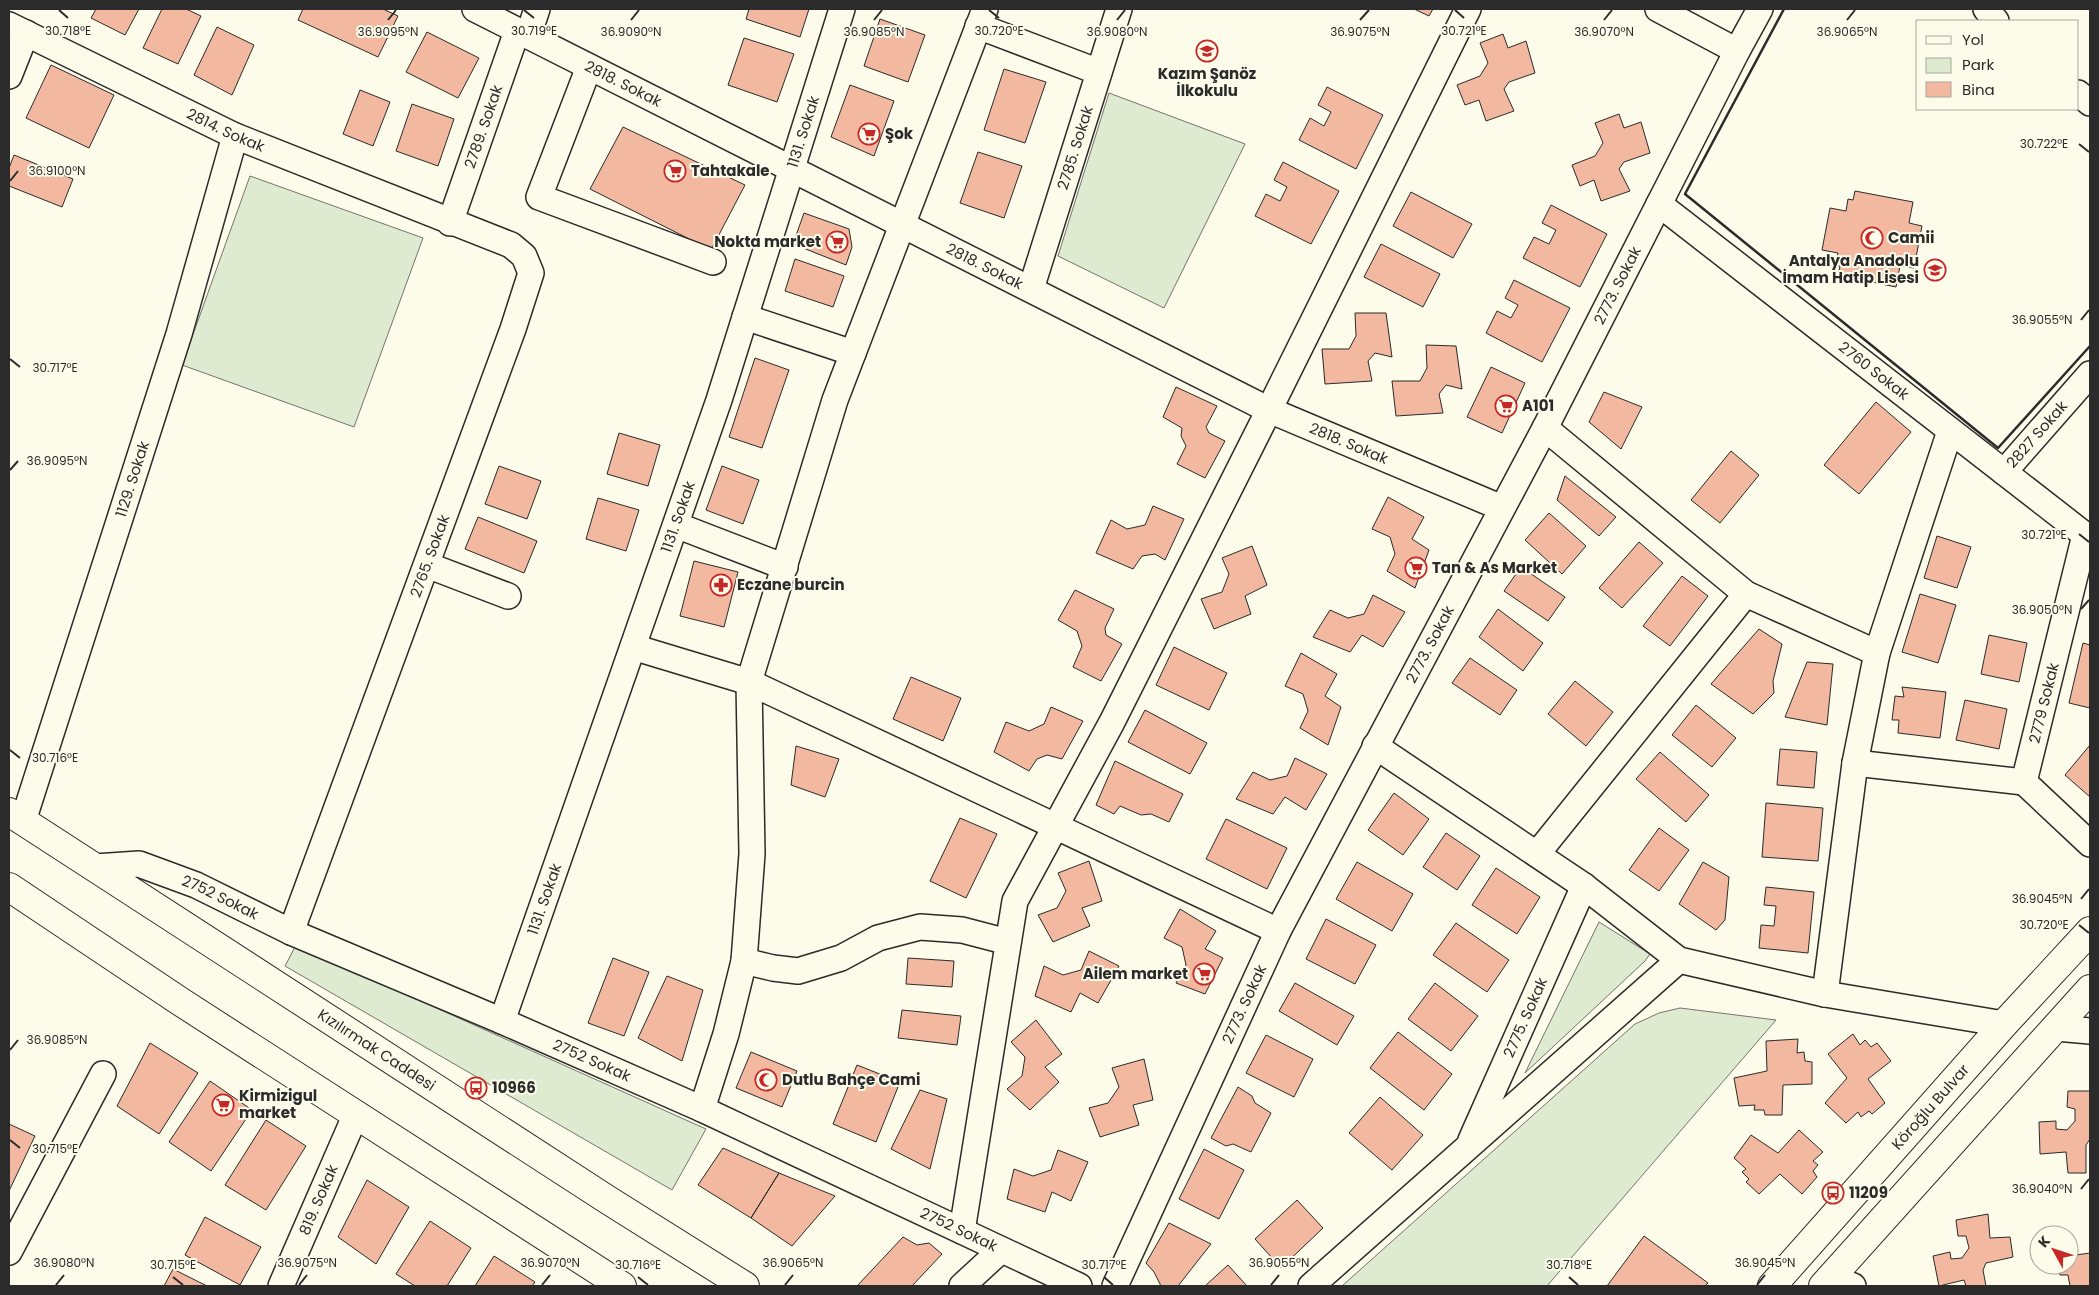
<svg xmlns="http://www.w3.org/2000/svg" width="2099" height="1295" font-family="Poppins,sans-serif">
	<style>
		.green { fill: #deebd1; stroke: #74746e }
		.building { fill: #f2b8a0; stroke: #2b2b2b }
		.lines { fill: none; stroke-linecap: round; stroke-linejoin: round }
		.minor-casing { stroke: #2b2b2b; stroke-width: 28 }
		.major-casing { stroke: #2b2b2b; stroke-width: 30 }
		.minor { stroke: #fdfbea; stroke-width: 25 }
		.major { stroke: #fdfbea; stroke-width: 28 }
		.wall { stroke: #2b2b2b; stroke-width: 2.5 }
		.ticks { fill: none; stroke: #2b2b2b; stroke-width: 2 }
		.labels { text-anchor: middle; stroke-width: 4; stroke-linejoin: round; paint-order: stroke }
		.poi-label { font-size: 15px; font-weight: bold; fill: #2b2b2b; stroke: #fdfbea; text-anchor: start }
		.street-label { font-size: 15px; fill: #2b2b2b; stroke: #fdfbea }
		.ticks-label { font-size: 12px; text-anchor: middle; fill: #2b2b2b; stroke: #fdfbea; stroke-width: 4; stroke-linejoin: round; paint-order: stroke }
	</style>
	<rect width="100%" height="100%" fill="#fdfbea"/>
	<!-- green -->
	<path class="green" d="M1109,93L1245,144L1164,308L1058,256Z
		M250,176L423,238L354,427L182,365Z
		M1599,922L1650,954L1645,961L1525,1073Z
		M296,945L706,1129L672,1190L285,966Z
		M1680,1008L1776,1020L1547,1286H1342L1635,1024L1659,1013Z"/>
	<!-- building -->
	<path class="building" d="M96,9H139L125,35L91,18Z
		M162,9H186L201,16L178,64L143,48Z
		M303,9H383L398,16L378,57L298,20Z
		M749,9H809L800,37L746,19Z
		M1414,9H1433L1429,16Z
		M880,19L925,35L908,82L864,66Z
		M217,27L254,45L232,95L194,75Z
		M427,32L479,58L458,98L406,72Z
		M1503,34L1508,48L1526,41L1535,73L1509,82L1504,89L1514,111L1486,121L1479,100L1465,105L1457,85L1480,76L1488,63L1480,43Z
		M744,38L794,54L777,102L728,85Z
		M51,65L114,95L89,148L26,118Z
		M1004,69L1046,82L1025,143L984,130Z
		M850,85L894,101L874,156L831,137Z
		M1327,87L1383,115L1356,169L1299,140L1310,118L1324,126L1331,112L1318,105Z
		M360,90L390,102L373,146L343,134Z
		M412,104L454,119L438,166L396,151Z
		M1619,114L1624,128L1641,122L1650,153L1624,162L1619,169L1630,191L1601,201L1594,180L1580,186L1572,165L1595,156L1603,143L1595,123Z
		M623,127L745,185L711,250L590,189Z
		M978,152L1022,166L1004,218L960,203Z
		M14,155L73,179L62,207L9,186V168Z
		M1283,162L1339,191L1311,244L1255,216L1266,194L1280,201L1287,187L1274,180Z
		M1855,191L1913,202L1909,223L1922,226L1914,268L1900,266L1896,287L1838,275L1840,266L1835,265L1838,253L1822,250L1830,208L1846,211L1848,199L1853,200Z
		M1411,192L1472,224L1453,258L1393,226Z
		M1551,205L1607,234L1580,287L1523,258L1534,237L1549,244L1556,230L1542,223Z
		M804,213L849,229L852,247L846,265L793,244Z
		M1381,244L1440,274L1423,307L1364,277Z
		M795,259L844,276L833,307L785,291Z
		M1514,280L1570,308L1542,362L1486,333L1497,311L1511,318L1518,305L1505,298Z
		M1355,313H1386L1392,357L1375,353L1368,361L1372,381L1325,384L1322,349H1349L1356,336Z
		M1426,345L1456,346L1462,389L1446,385L1439,394L1443,413L1396,416L1392,381H1420L1427,368Z
		M755,358L789,370L762,448L729,437Z
		M1491,367L1525,383L1502,433L1467,417Z
		M1176,387L1217,406L1206,427L1209,433L1225,441L1205,478L1177,464L1186,446L1181,436L1182,428L1163,417Z
		M1604,392L1642,407L1621,449L1589,422Z
		M1876,402L1911,432L1859,494L1824,465Z
		M619,433L660,445L648,486L607,474Z
		M1731,451L1759,475L1720,523L1691,500Z
		M499,466L541,481L527,519L485,504Z
		M722,466L759,480L743,524L706,510Z
		M1565,476L1616,517L1599,536L1557,500Z
		M1388,497L1424,517L1412,539L1429,550L1415,588L1387,571L1395,554L1390,537L1372,529Z
		M598,498L639,510L626,551L586,539Z
		M1153,506L1184,519L1165,560L1155,554L1142,556L1133,569L1096,553L1111,520L1127,529L1145,525Z
		M1549,513L1586,546L1562,574L1525,540Z
		M478,517L537,541L524,573L465,549Z
		M1937,536L1971,547L1957,588L1924,578Z
		M1639,542L1663,563L1622,608L1599,588Z
		M1252,546L1267,585L1245,596L1251,614L1214,629L1201,599L1222,592L1229,574L1222,558Z
		M694,561L738,572L724,627L680,616Z
		M1521,567L1565,597L1548,621L1504,591Z
		M1682,576L1708,596L1670,646L1643,626Z
		M1075,590L1114,609L1105,628L1106,635L1122,644L1101,681L1073,667L1082,646L1077,631L1058,620Z
		M1920,594L1956,605L1938,663L1902,652Z
		M1373,595L1405,612L1383,647L1362,635L1350,652L1313,637L1330,610L1348,618L1364,614Z
		M1498,609L1543,643L1523,671L1479,637Z
		M1759,629L1782,644L1773,681L1774,693L1753,714L1711,684Z
		M1989,635L2027,643L2019,682L1981,674Z
		M2083,643L2090,645V708L2069,703Z
		M1174,647L1227,673L1209,710L1156,685Z
		M1301,653L1337,674L1325,696L1341,707L1328,745L1300,728L1308,711L1303,694L1285,686Z
		M1470,658L1517,690L1500,715L1452,683Z
		M1807,662L1833,664L1827,725L1785,717Z
		M911,677L961,698L943,741L893,719Z
		M1575,681L1613,712L1586,746L1548,714Z
		M1902,687L1946,692L1940,738L1898,733L1899,720H1892L1895,696L1904,697Z
		M1965,700L2007,709L1999,749L1956,740Z
		M1696,705L1736,738L1712,767L1672,735Z
		M1051,707L1083,721L1062,759L1047,755L1037,759L1029,771L994,752L1006,722L1029,731L1044,724Z
		M1145,710L1207,743L1190,774L1128,742Z
		M2090,745V797L2065,775Z
		M796,746L839,759L825,797L791,785Z
		M1780,749L1817,752L1814,788L1777,785Z
		M1660,752L1709,795L1686,822L1636,779Z
		M1295,758L1327,774L1306,810L1285,797L1273,814L1236,799L1253,772L1270,780L1287,776Z
		M1115,761L1183,794L1169,822L1151,814L1141,815L1120,806L1114,814L1096,805Z
		M1394,793L1429,819L1403,855L1368,830Z
		M1766,803L1823,808L1818,861L1762,857Z
		M960,818L997,834L966,898L930,881Z
		M1226,819L1287,848L1267,889L1206,859Z
		M1659,828L1689,850L1659,891L1629,870Z
		M1446,833L1480,856L1457,890L1423,867Z
		M1089,861L1102,901L1082,908L1090,926L1053,942L1038,915L1057,908L1066,891L1058,873Z
		M1357,862L1413,894L1392,931L1336,899Z
		M1703,862L1729,877L1725,920L1716,930L1679,904Z
		M1496,868L1540,897L1517,934L1472,905Z
		M1766,887L1814,892L1808,953L1759,948L1761,925L1774,926L1776,906L1764,905Z
		M1180,909L1216,931L1205,949L1223,958L1205,994L1176,983L1186,965L1182,947L1164,938Z
		M1326,919L1376,945L1355,984L1306,959Z
		M1456,923L1509,960L1487,992L1433,955Z
		M1089,951L1119,966L1098,1003L1080,993L1071,1012L1035,996L1044,966L1063,975L1081,970Z
		M613,958L649,972L624,1036L588,1023Z
		M908,958L954,961L952,987L906,984Z
		M667,976L703,990L682,1061L638,1038Z
		M1295,983L1354,1016L1337,1045L1279,1011Z
		M1435,983L1478,1016L1451,1051L1408,1019Z
		M902,1010L961,1016L957,1045L898,1038Z
		M1036,1020L1062,1054L1045,1067L1059,1082L1030,1110L1007,1089L1022,1076L1025,1057L1011,1042Z
		M1398,1032L1452,1074L1424,1110L1370,1068Z
		M1853,1034L1860,1045L1865,1040L1871,1047L1877,1043L1891,1061L1868,1079L1885,1103L1872,1114L1869,1111L1861,1117L1858,1112L1846,1123L1825,1103L1847,1078L1828,1054Z
		M1266,1035L1313,1059L1294,1097L1246,1073Z
		M1798,1039L1797,1053L1804,1052L1805,1061L1812,1062V1084L1783,1085L1782,1115H1765L1764,1110H1754L1755,1105L1739,1106L1734,1078L1767,1071L1766,1041Z
		M150,1043L198,1073L159,1134L117,1106Z
		M751,1052L797,1071L782,1107L736,1088Z
		M1144,1059L1153,1100L1133,1105L1139,1125L1100,1137L1089,1108L1108,1103L1119,1087L1112,1068Z
		M857,1065L900,1082L876,1142L833,1124Z
		M210,1081L252,1110L211,1171L169,1142Z
		M1238,1087L1252,1096L1255,1103L1271,1113L1251,1152L1233,1144L1226,1146L1211,1138Z
		M920,1090L947,1099L930,1169L891,1149Z
		M2068,1091H2090V1139L2086,1145V1173H2068L2066,1152L2040,1154L2039,1122L2056,1121V1129L2067,1130L2075,1121V1109L2067,1107Z
		M1380,1097L1423,1135L1392,1170L1349,1133Z
		M266,1120L306,1146L266,1210L225,1185Z
		M9,1124L35,1136L9,1191Z
		M1799,1130L1823,1152L1813,1161L1818,1165L1813,1171L1817,1177L1802,1194L1780,1174L1759,1194L1746,1182L1749,1179L1742,1172L1746,1169L1734,1158L1751,1135L1778,1153Z
		M723,1148L779,1173L751,1218L698,1185Z
		M1204,1149L1244,1170L1219,1219L1179,1199Z
		M1058,1150L1088,1162L1071,1201L1052,1192L1045,1212L1007,1199L1014,1169L1033,1176L1051,1170Z
		M779,1173L835,1196L792,1246L751,1218Z
		M367,1180L409,1207L376,1264L338,1237Z
		M1297,1200L1323,1228L1281,1268L1255,1239Z
		M1988,1214L1990,1238L2010,1237L2013,1257L1986,1263L1983,1270L1986,1286H1966L1964,1280L1939,1286L1933,1256L1950,1252L1951,1259L1962,1258L1969,1248L1966,1236H1958L1956,1220Z
		M205,1217L261,1247L240,1285L185,1255Z
		M430,1221L471,1248L447,1286H415L396,1274Z
		M1169,1223L1211,1244L1178,1286H1161L1154,1272L1146,1263Z
		M1644,1236L1708,1283L1705,1286H1607Z
		M903,1237L917,1245L929,1243L942,1254L912,1286H857Z
		M2090,1253V1286H2070L2068,1275H2060L2059,1265H2069V1256Z
		M494,1256L535,1282L532,1286H475Z
		M1228,1265L1247,1286H1205Z
		M173,1269L207,1286H164Z"/>
	<g class="lines">
		<!-- minor casing -->
		<g class="minor-casing">
			<g id="minor">
				<path id="s1" d="M475,9L1269,410L1502,508"/>
				<path d="M1658,9L1737,51"/>
				<path d="M1986,9L1996,21"/>
				<path id="s2" d="M9,25L235,136L511,245L524,256L531,273L513,329L291,932"/>
				<path d="M978,26L1099,72"/>
				<path d="M528,36L537,9"/>
				<path d="M589,67L539,197L713,262"/>
				<path d="M9,76L26,33"/>
				<path d="M2078,93L2090,103"/>
				<path id="s3" d="M1659,204L2085,535L2090,538"/>
				<path id="s4" d="M450,223L517,31"/>
				<path id="s5" d="M1031,289L1119,9"/>
				<path d="M745,317L853,353"/>
				<path d="M1545,428L1746,594L1877,653"/>
				<path id="s6" d="M2004,472L2090,374"/>
				<path d="M676,525L785,567"/>
				<path d="M2085,535L2024,782L2090,844"/>
				<path d="M427,565L508,596"/>
				<path d="M633,647L749,682L1278,931"/>
				<path d="M1375,746L1584,886L1679,960L1825,994L2004,1024"/>
				<path d="M1855,763L2024,782"/>
				<path id="s7" d="M23,821L179,334L235,136"/>
				<path d="M1537,854L1746,594"/>
				<path id="s8" d="M95,867L139,864L196,885L291,932L502,1021L702,1109L1079,1286"/>
				<path d="M744,961L773,968L798,971L841,958L878,938L920,927L962,930L1008,942"/>
				<path d="M1825,994L1855,763L1877,653L1950,431"/>
				<path id="s9" d="M502,1021L719,400L842,9"/>
				<path d="M2056,1028L2090,1031"/>
				<path d="M702,1109L726,1034L744,961L752,854L749,682L835,400L985,9"/>
				<path id="s10" d="M1471,1140L1584,886"/>
				<path d="M962,1231L1015,901L1112,722L1269,410L1468,9"/>
				<path d="M9,1252L103,1074"/>
				<path d="M1831,1277L1853,1286"/>
				<path id="s11" d="M281,1286L356,1114"/>
				<path d="M962,1286L1001,1250"/>
				<path id="s12" d="M1115,1286L1278,931L1545,428L1737,51L1760,9"/>
				<path d="M1311,1286L1679,960"/>
			</g>
		</g>
		<!-- major casing -->
		<g class="major-casing">
			<g id="major">
				<path id="s13" d="M9,812L608,1200L745,1286"/>
				<path d="M9,887L181,1002L622,1286"/>
				<path id="s14" d="M1772,1286L2004,1024L2090,931"/>
				<path d="M1823,1286L2090,989"/>
			</g>
		</g>
		<!-- minor -->
		<use href="#minor" class="minor"/>
		<!-- major -->
		<use href="#major" class="major"/>
		<!-- wall -->
		<path class="wall" d="M1784,9L1685,194L1998,448L2090,346"/>
	</g>
	<!-- ticks -->
	<path class="ticks" d="M59,10L68,18M524,10L534,18M989,10L999,18M1455,10L1464,18M388,20L396,10M631,20L639,10M874,20L882,10M1117,20L1125,10M1360,20L1369,10M1604,20L1612,10M1847,20L1855,10M2079,144L2089,152M10,181L18,171M2081,320L2089,310M10,359L20,367M10,470L18,461M2079,534L2089,542M2081,609L2089,600M10,750L20,758M2081,899L2089,889M2079,925L2089,933M10,1050L18,1040M10,1140L20,1148M2081,1189L2089,1179M173,1277L183,1285M638,1277L648,1285M1104,1277L1113,1285M1569,1277L1578,1285M56,1285L64,1275M299,1285L307,1275M542,1285L550,1275M785,1285L793,1275M1271,1285L1279,1275M1757,1285L1765,1275"/>
	<!-- icons -->
	<defs>
		<g id="school-ring" transform="scale(1.125)"><circle r="9.5" fill="#fdfbea" stroke="#c62828" stroke-width="1.5"/><path d="M0-5L7-2L0 1L-7-2ZM-4 1L0 2.5L4 1V4Q0 6-4 4Z" fill="#c62828"/></g>
		<g id="supermarket-ring" transform="scale(1.125)"><circle r="9.5" fill="#fdfbea" stroke="#c62828" stroke-width="1.5"/><path d="M-6-5.5h2.5l.6 2H6L4.5 2H-2.5L-4.4-4H-6ZM-1.5 3.2a1.3 1.3 0 1 0 .1 0ZM3 3.2a1.3 1.3 0 1 0 .1 0Z" fill="#c62828"/></g>
		<g id="mosque-ring" transform="scale(1.125)"><circle r="9.5" fill="#fdfbea" stroke="#c62828" stroke-width="1.5"/><path d="M3.5-4.9A6 6 0 1 0 3.5 4.9A5 5 0 1 1 3.5-4.9Z" fill="#c62828"/></g>
		<g id="pharmacy-ring" transform="scale(1.125)"><circle r="9.5" fill="#fdfbea" stroke="#c62828" stroke-width="1.5"/><path d="M-2-6h4v4h4v4h-4v4h-4v-4h-4v-4h4Z" fill="#c62828"/></g>
		<g id="bus-ring" transform="scale(1.125)"><circle r="9.5" fill="#fdfbea" stroke="#c62828" stroke-width="1.5"/><path d="M-5-6H5V4H4V6H2V4H-2V6H-4V4H-5ZM-3.5-4V0h7V-4ZM-3.5 1.2v1.5H-2V1.2ZM2 1.2v1.5H3.5V1.2Z" fill="#c62828"/></g>
	</defs>
	<g fill-rule="evenodd">
		<use href="#school-ring" x="1207" y="51"/>
		<use href="#supermarket-ring" x="869" y="134"/>
		<use href="#supermarket-ring" x="675" y="171"/>
		<use href="#mosque-ring" x="1872" y="238"/>
		<use href="#supermarket-ring" x="837" y="242"/>
		<use href="#school-ring" x="1935" y="270"/>
		<use href="#supermarket-ring" x="1506" y="406"/>
		<use href="#supermarket-ring" x="1416" y="568"/>
		<use href="#pharmacy-ring" x="721" y="585"/>
		<use href="#supermarket-ring" x="1204" y="974"/>
		<use href="#mosque-ring" x="766" y="1080"/>
		<use href="#bus-ring" x="476" y="1088"/>
		<use href="#supermarket-ring" x="223" y="1105"/>
		<use href="#bus-ring" x="1833" y="1193"/>
	</g>
	<g class="labels">
		<!-- poi labels -->
		<g class="poi-label">
			<text x="1207" y="79" text-anchor="middle">Kazım Şanöz<tspan x="1207" dy="17">İlkokulu</tspan></text>
			<text x="885" y="139">Şok</text>
			<text x="691" y="176">Tahtakale</text>
			<text x="1888" y="243">Camii</text>
			<text x="821" y="247" text-anchor="end">Nokta market</text>
			<text x="1919" y="266" text-anchor="end">Antalya Anadolu<tspan x="1919" dy="17">İmam Hatip Lisesi</tspan></text>
			<text x="1522" y="411">A101</text>
			<text x="1432" y="573">Tan &amp; As Market</text>
			<text x="737" y="590">Eczane burcin</text>
			<text x="1188" y="979" text-anchor="end">Ailem market</text>
			<text x="782" y="1085">Dutlu Bahçe Cami</text>
			<text x="492" y="1093">10966</text>
			<text x="239" y="1101">Kirmizigul<tspan x="239" dy="17">market</tspan></text>
			<text x="1849" y="1198">11209</text>
		</g>
		<!-- street labels -->
		<g class="street-label">
			<text dy="5" stroke="none"><textPath href="#s1" startOffset="166">2818. Sokak</textPath></text>
			<text dy="5" stroke="none"><textPath href="#s4" startOffset="102">2789. Sokak</textPath></text>
			<text dy="5" stroke="none"><textPath href="#s2" startOffset="241">2814. Sokak</textPath></text>
			<text dy="5" stroke="none"><textPath href="#s9" startOffset="939">1131. Sokak</textPath></text>
			<text dy="5" stroke="none"><textPath href="#s5" startOffset="148">2785. Sokak</textPath></text>
			<text dy="5" stroke="none"><textPath href="#s1" startOffset="571">2818. Sokak</textPath></text>
			<text dy="5" stroke="none"><textPath href="#s12" startOffset="1120">2773. Sokak</textPath></text>
			<text dy="5" stroke="none"><textPath href="#s3" startOffset="272">2760 Sokak</textPath></text>
			<text dy="5" stroke="none"><textPath href="#s6" startOffset="50">2827 Sokak</textPath></text>
			<text dy="5" stroke="none"><textPath href="#s1" startOffset="976">2818. Sokak</textPath></text>
			<text dy="5" stroke="none"><textPath href="#s7" startOffset="359">1129. Sokak</textPath></text>
			<text dy="5" stroke="none"><textPath href="#s9" startOffset="534">1131. Sokak</textPath></text>
			<text transform="translate(430 556) rotate(-70)" y="5">2765. Sokak</text>
			<text dy="5" stroke="none"><textPath href="#s12" startOffset="715">2773. Sokak</textPath></text>
			<text transform="translate(2044 703) rotate(-76)" y="5">2779 Sokak</text>
			<text dy="5" stroke="none"><textPath href="#s8" startOffset="132">2752 Sokak</textPath></text>
			<text dy="5" stroke="none"><textPath href="#s9" startOffset="129">1131. Sokak</textPath></text>
			<text dy="5" stroke="none"><textPath href="#s12" startOffset="310">2773. Sokak</textPath></text>
			<text dy="5" stroke="none"><textPath href="#s10" startOffset="134">2775. Sokak</textPath></text>
			<text dy="5" stroke="none"><textPath href="#s13" startOffset="438">Kızılırmak Caddesi</textPath></text>
			<text dy="5" stroke="none"><textPath href="#s8" startOffset="538">2752 Sokak</textPath></text>
			<text dy="5" stroke="none"><textPath href="#s14" startOffset="239">Köroğlu Bulvar</textPath></text>
			<text dy="5" stroke="none"><textPath href="#s11" startOffset="94">819. Sokak</textPath></text>
			<text dy="5" stroke="none"><textPath href="#s8" startOffset="942">2752 Sokak</textPath></text>
		</g>
	</g>
	<g class="ticks-label">
		<text x="999" y="35">30.720°E</text>
		<text x="1464" y="35">30.721°E</text>
		<text x="68" y="35">30.718°E</text>
		<text x="534" y="35">30.719°E</text>
		<text x="388" y="36">36.9095°N</text>
		<text x="631" y="36">36.9090°N</text>
		<text x="874" y="36">36.9085°N</text>
		<text x="1117" y="36">36.9080°N</text>
		<text x="1360" y="36">36.9075°N</text>
		<text x="1604" y="36">36.9070°N</text>
		<text x="1847" y="36">36.9065°N</text>
		<text x="2044" y="148">30.722°E</text>
		<text x="57" y="175">36.9100°N</text>
		<text x="2042" y="324">36.9055°N</text>
		<text x="55" y="372">30.717°E</text>
		<text x="57" y="465">36.9095°N</text>
		<text x="2044" y="539">30.721°E</text>
		<text x="2042" y="614">36.9050°N</text>
		<text x="55" y="762">30.716°E</text>
		<text x="2042" y="903">36.9045°N</text>
		<text x="2044" y="929">30.720°E</text>
		<text x="57" y="1044">36.9085°N</text>
		<text x="55" y="1153">30.715°E</text>
		<text x="2042" y="1193">36.9040°N</text>
		<text x="64" y="1267">36.9080°N</text>
		<text x="307" y="1267">36.9075°N</text>
		<text x="550" y="1267">36.9070°N</text>
		<text x="793" y="1267">36.9065°N</text>
		<text x="1279" y="1267">36.9055°N</text>
		<text x="1765" y="1267">36.9045°N</text>
		<text x="173" y="1269">30.715°E</text>
		<text x="638" y="1269">30.716°E</text>
		<text x="1104" y="1269">30.717°E</text>
		<text x="1569" y="1269">30.718°E</text>
	</g>
	<!-- border -->
	<rect width="2099" height="1295" fill="none" stroke="#2b2b2b" stroke-width="20"/>
	<!-- legend -->
	<rect x="1916" y="20" width="162" height="90" fill="#fdfbea" stroke="#a9a89e"/>
	<rect x="1926" y="36" width="25" height="8" fill="#fdfbea" stroke="#a9a89e"/>
	<text x="1962" y="45" font-size="15" fill="#2b2b2b">Yol</text>
	<rect x="1926" y="58" width="25" height="15" fill="#deebd1" stroke="#a9a89e"/>
	<text x="1962" y="70" font-size="15" fill="#2b2b2b">Park</text>
	<rect x="1926" y="82" width="25" height="15" fill="#f2b8a0" stroke="#a9a89e"/>
	<text x="1962" y="95" font-size="15" fill="#2b2b2b">Bina</text>
	<!-- north arrow -->
	<g transform="translate(2054 1250) rotate(310)"><circle r="24" fill="#fdfbea" stroke="#a9a89e"/>
	<path d="M0-4L9 19L0 12L-9 19Z" fill="#c62828"/>
	<text y="-8" font-size="14" font-weight="bold" text-anchor="middle" fill="#2b2b2b">K</text>
	</g>
</svg>
